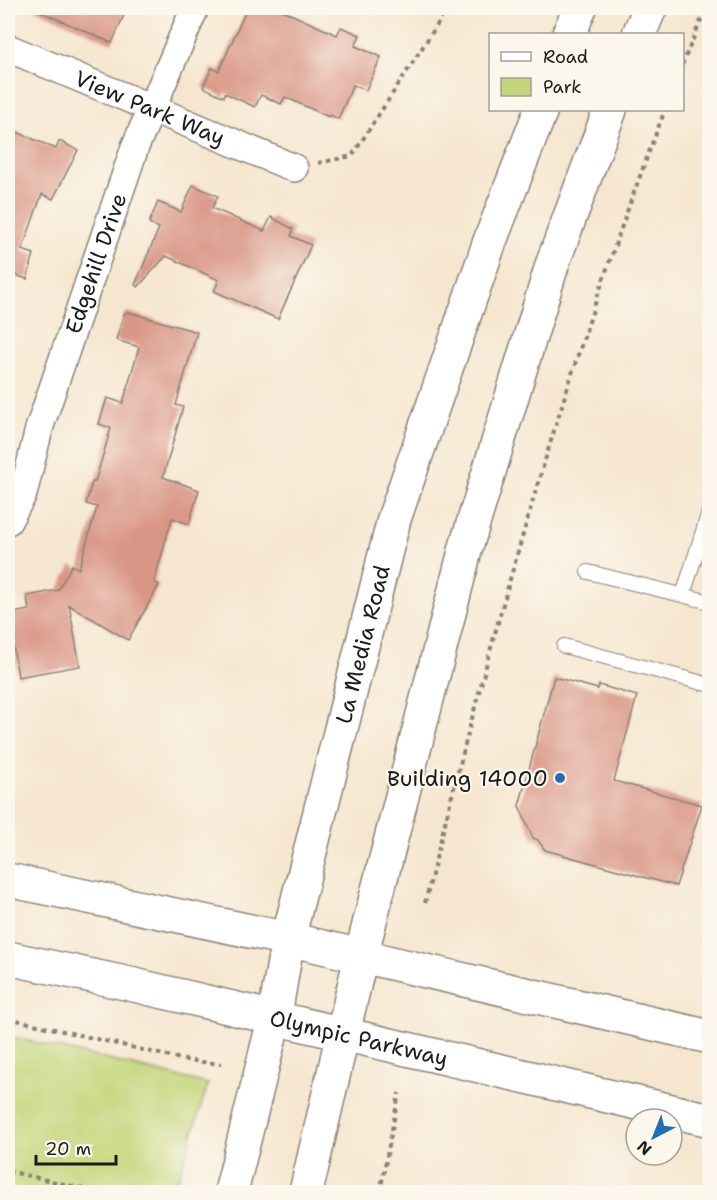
<svg xmlns="http://www.w3.org/2000/svg" width="717" height="1200" font-family="'Shantell Sans',sans-serif">
	<style>
		.green { fill: #c2d578; stroke: #6f784a; stroke-width: 1.5 }
		.building { fill: #d99686 }
		.lines { fill: none; stroke-linecap: round; stroke-linejoin: round }
		.lane-casing { stroke: #898176; stroke-width: 16 }
		.street-casing { stroke: #898176; stroke-width: 30 }
		.secondary-casing { stroke: #898176; stroke-width: 36 }
		.primary-casing { stroke: #898176; stroke-width: 36 }
		.path { stroke: #898176; stroke-width: 4; stroke-dasharray: 4.5 4.5; stroke-linecap: butt }
		.lane { stroke: #fff; stroke-width: 14 }
		.street { stroke: #fff; stroke-width: 27 }
		.secondary { stroke: #fff; stroke-width: 33 }
		.primary { stroke: #fff; stroke-width: 33 }
		.poi-dot { fill: #1f6fb2; stroke: #fbf7ec; stroke-width: 2 }
		.labels { text-anchor: middle; stroke-width: 4.5; stroke-linejoin: round; paint-order: stroke }
		.street-label { font-size: 22px; fill: #1c1c1c; stroke: #fbf7ec }
		.poi-label { font-size: 22px; fill: #1c1c1c; stroke: #fbf7ec; text-anchor: end }
	</style>
	<rect width="100%" height="100%" fill="#fbf7ec"/>
	<filter id="ink" filterUnits="userSpaceOnUse"><feTurbulence type="fractalNoise" baseFrequency=".0167" numOctaves="2"/><feDisplacementMap in="SourceGraphic" scale="12" xChannelSelector="R" yChannelSelector="G"/><feConvolveMatrix kernelMatrix="1 2 1 2 8 2 1 2 1" color-interpolation-filters="sRGB"/></filter>
	<filter id="wash" filterUnits="userSpaceOnUse"><feTurbulence type="fractalNoise" baseFrequency=".008" numOctaves="4" result="noise"/><feDisplacementMap in="SourceGraphic" scale="24" xChannelSelector="R" yChannelSelector="G"/><feGaussianBlur stdDeviation="1.35" result="paint"/><feColorMatrix in="noise" values="0 0 0 0 0 0 0 0 0 0 0 0 0 0 0 0 0 1.4 0 .05"/><feComposite in="paint" operator="in"/></filter>
	<g filter="url(#wash)">
		<rect width="100%" height="100%" fill="#f6e6d0"/>
		<!-- green -->
		<path class="green" d="M8,1036L208,1084L174,1192H8Z"/>
		<g id="blocks">
			<!-- building -->
			<path class="building" d="M32,8H127L112,43Z
				M247,8H277L337,35L341,27L360,35L355,46L381,57L366,90L353,85L338,119L330,115L329,117L285,97L281,104L261,95L255,107L225,93L224,97L203,87L212,68L219,71Z
				M8,128L56,149L59,141L78,150L53,199L42,194L22,250L34,254L27,279L15,275L13,281L8,280Z
				M193,185L218,196L212,208L264,231L271,217L293,229L291,236L311,245L278,319L214,291L219,280L166,256L138,287L135,285L159,228L149,223L158,202L181,212Z
				M128,312L197,332L176,405L183,407L163,477L199,490L189,524L172,518L154,582L159,585L128,640L69,605L80,666L18,677L8,614L29,610L27,596L58,590L72,565L79,569L97,507L86,504L92,482H95L111,428L99,424L107,398L123,403L139,347L116,340L124,314Z
				M554,677L598,689L599,685L637,696L614,781L702,805L676,886L545,850L538,840L533,838L519,806Z"/>
		</g>
	</g>
	<g filter="url(#ink)">
		<use href="#blocks" fill-opacity="0" stroke="#898176" stroke-width="1.5"/>
		<g class="lines">
			<!-- lane casing -->
			<g class="lane-casing">
				<path id="lane" d="M588,572L710,602
					M683,595L710,509
					M564,646L710,685"/>
			</g>
			<!-- street casing -->
			<g class="street-casing">
				<g id="street">
					<path id="s1" d="M8,48L294,168"/>
					<path id="s2" d="M8,521L23,494L39,429L135,147L195,8"/>
				</g>
			</g>
			<!-- secondary casing -->
			<g class="secondary-casing">
				<g id="secondary">
					<path d="M569,34L580,8"/>
					<path d="M639,34L650,8"/>
					<path id="s3" d="M288,939L394,519L490,241L541,110"/>
					<path d="M361,956L466,547L553,262L610,110"/>
				</g>
			</g>
			<!-- primary casing -->
			<g class="primary-casing">
				<g id="primary">
					<path d="M8,880L288,939L710,1037"/>
					<path id="s4" d="M8,958L130,984L710,1120"/>
					<path d="M231,1192L274,1020L288,939"/>
					<path d="M306,1192L361,956"/>
				</g>
			</g>
			<!-- path -->
			<path class="path" d="M682,65L706,8
				M318,163L352,156L448,8
				M425,903C491,635 565,368 665,110
				M8,1018L185,1060L221,1064
				M8,1171L98,1192
				M380,1192L399,1093"/>
			<!-- lane -->
			<use href="#lane" class="lane"/>
			<!-- street -->
			<use href="#street" class="street"/>
			<!-- secondary -->
			<use href="#secondary" class="secondary"/>
			<!-- primary -->
			<use href="#primary" class="primary"/>
		</g>
	</g>
	<!-- markers -->
	<circle class="poi-dot" cx="560" cy="778" r="6"/>
	<g class="labels">
		<!-- street labels -->
		<g class="street-label">
			<text dy="8" stroke="none"><textPath href="#s1" startOffset="154">View Park Way</textPath></text>
			<text dy="8" stroke="none"><textPath href="#s2" startOffset="273">Edgehill Drive</textPath></text>
			<text dy="8" stroke="none"><textPath href="#s3" startOffset="304">La Media Road</textPath></text>
			<text dy="8" stroke="none"><textPath href="#s4" startOffset="360">Olympic Parkway</textPath></text>
		</g>
		<!-- poi labels -->
		<g class="poi-label">
			<text x="548" y="786">Building 14000</text>
		</g>
	</g>
	<!-- margin -->
	<rect width="717" height="1200" fill="none" stroke="#fbf7ec" stroke-width="30"/>
	<!-- legend -->
	<rect x="489" y="33" width="195" height="78" fill="#fbf7ec" stroke="#a29f99" stroke-width="1.5"/>
	<rect x="501" y="52" width="30" height="9" fill="#ffffff" stroke="#a29f99" stroke-width="1.5"/>
	<text x="543" y="63" font-size="18" fill="#1c1c1c">Road</text>
	<rect x="501" y="78" width="30" height="18" fill="#c2d578" stroke="#a29f99" stroke-width="1.5"/>
	<text x="543" y="93" font-size="18" fill="#1c1c1c">Park</text>
	<!-- north arrow -->
	<g transform="translate(654 1137) rotate(222)"><circle r="28" fill="#fbf7ec" stroke="#a29f99" stroke-width="1.5"/>
	<path d="M0-4.5L10 22L0 15L-10 22Z" fill="#1f6fb2"/>
	<text y="-9" font-size="16" font-weight="bold" text-anchor="middle" fill="#1c1c1c">N</text>
	</g>
	<!-- scale -->
	<path d="M36 1155v9h80v-9" fill="none" stroke="#1c1c1c" stroke-width="3"/>
	<text x="45" y="1155" font-size="18" fill="#1c1c1c" stroke="#fbf7ec" stroke-width="4.5" paint-order="stroke">20 m</text>
</svg>
